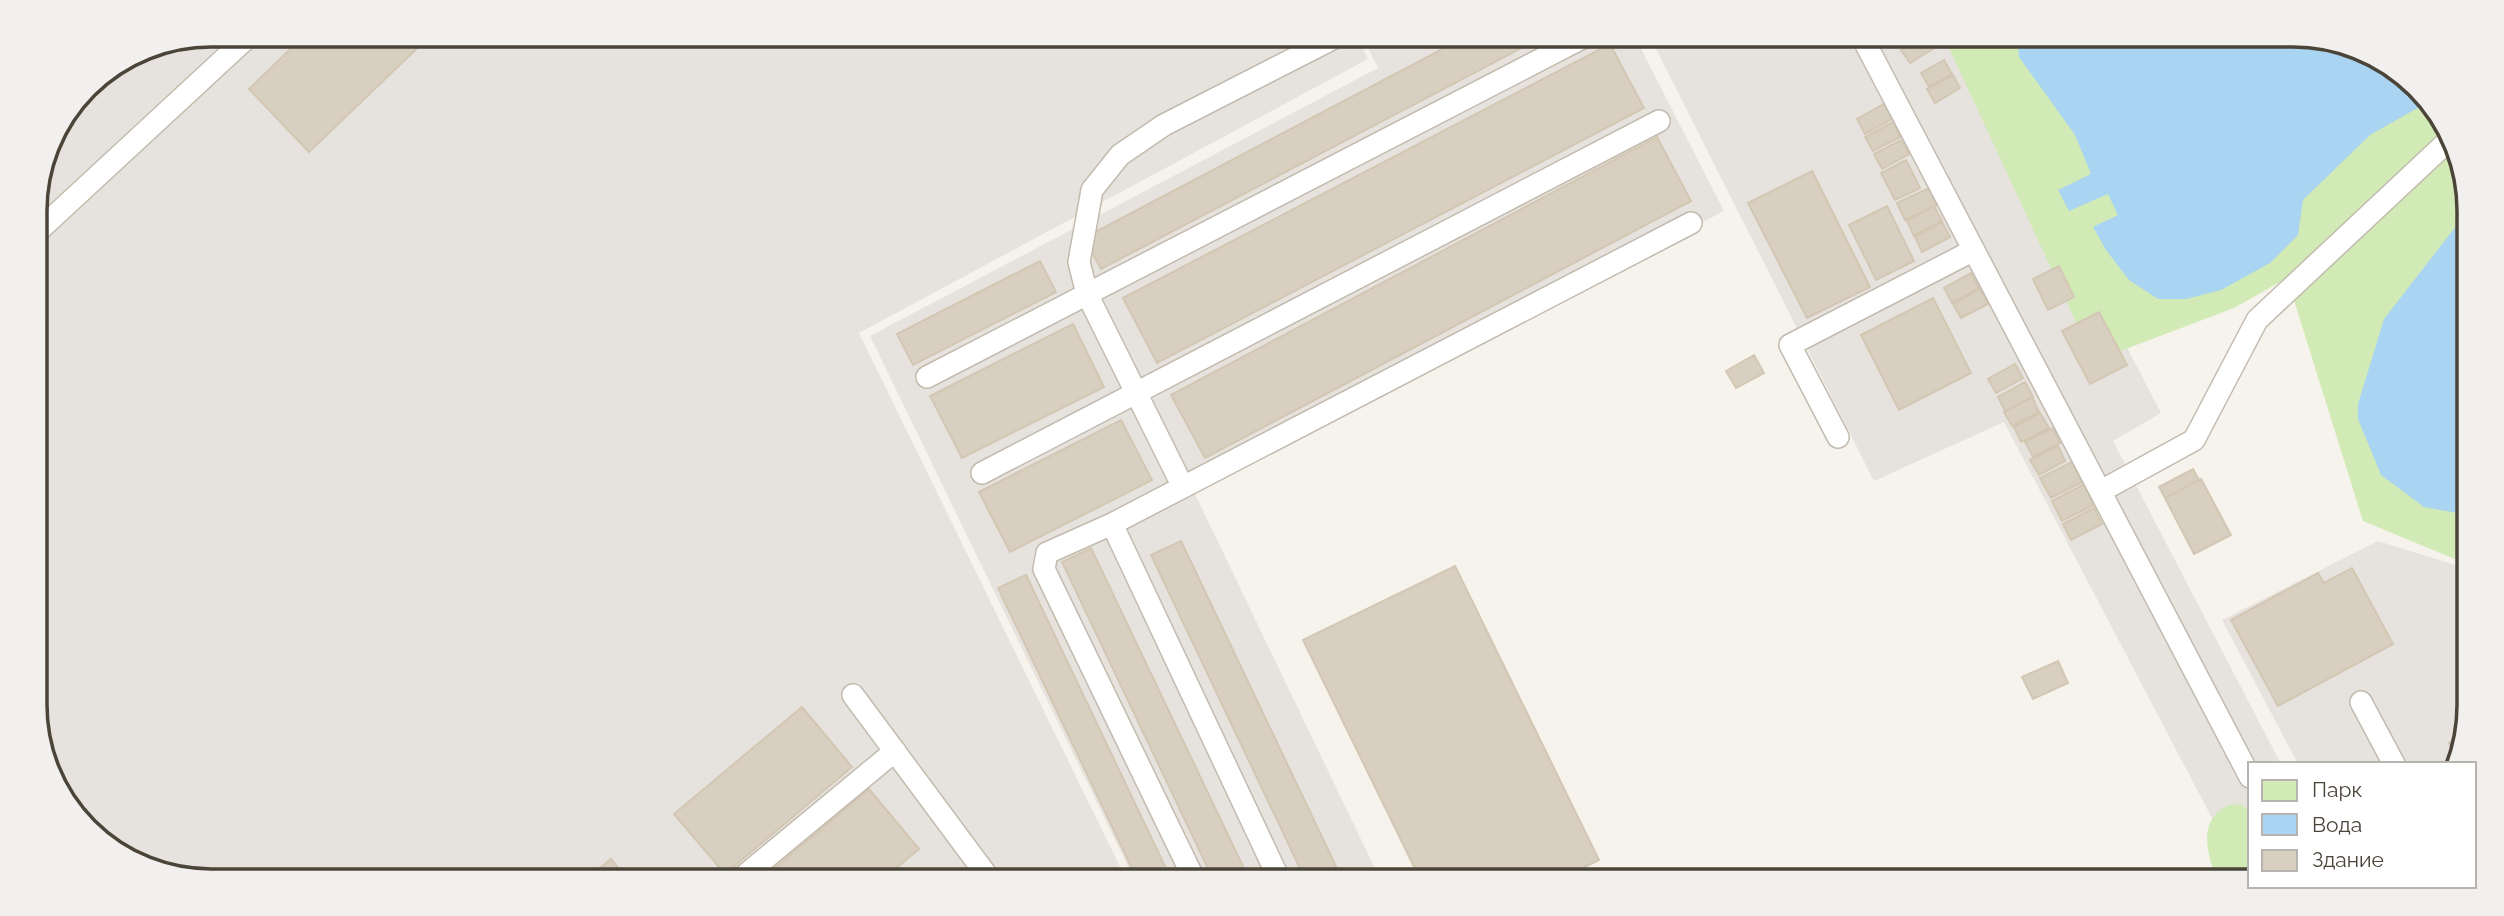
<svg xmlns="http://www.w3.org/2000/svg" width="2504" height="916" font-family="Raleway,sans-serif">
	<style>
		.industrial { fill: #e6e2dd }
		.green { fill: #d2eab5 }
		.water { fill: #a9d4f2 }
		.building { fill: #d8cfc1; stroke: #d3c7b4; stroke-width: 2 }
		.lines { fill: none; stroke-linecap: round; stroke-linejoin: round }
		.service-casing { stroke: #c2bbae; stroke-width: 24 }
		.service { stroke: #fff; stroke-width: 21 }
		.rim { fill: none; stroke: #4b4439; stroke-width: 3.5 }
	</style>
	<rect width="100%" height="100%" fill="#f6f3ec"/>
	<!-- industrial -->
	<path class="industrial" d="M212,35H1356L1368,59L859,333L1127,881H212L155,872L79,821L38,739L35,200L53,134L95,79L144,48Z
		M1362,35H1634L1724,211L1194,492L1381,881H1135L870,336L1378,68Z
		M1649,35H1965L2161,413L2113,441L2281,764H2250V881H2245L2004,422L1874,481Z
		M2378,541L2462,567L2460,761L2458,764H2298L2222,620Z"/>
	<!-- green -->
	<path class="green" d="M1943,35H2292L2349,44L2425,95L2467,188L2462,562L2363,521L2287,278L2234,308L2094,361Z
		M2231,804L2242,805L2250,811V881H2217C2207,852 2196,819 2231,804Z"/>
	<!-- water -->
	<path class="water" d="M2017,35H2292L2349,44L2425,95L2428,102L2370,135L2303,200L2298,235L2270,263L2221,290L2186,299H2158L2129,280L2106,250L2093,227L2118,215L2108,194L2069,211L2058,190L2091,174L2075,135L2019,57Z
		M2467,212L2463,514L2424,507L2381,475L2358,419V404L2384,319Z"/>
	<!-- building -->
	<path class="building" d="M305,35H431L309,152L249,89Z
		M1469,35H1546L1101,269L1084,238Z
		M1894,35H1923L1903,48Z
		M1926,35H1928L1936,47L1910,63L1901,50Z
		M1610,44L1644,108L1157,363L1123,298Z
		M1944,60L1952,74L1929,87L1921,73Z
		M1953,75L1960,88L1935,103L1927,89Z
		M1884,104L1892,119L1865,134L1857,119Z
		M1893,122L1900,137L1873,151L1865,137Z
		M1657,137L1691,201L1205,458L1171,395Z
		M1901,140L1909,154L1882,169L1874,154Z
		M1906,160L1920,188L1895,200L1881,173Z
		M1812,171L1870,287L1807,318L1748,203Z
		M1929,188L1937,205L1905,220L1897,203Z
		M1887,206L1914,261L1876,280L1849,225Z
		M1934,206L1942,221L1914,236L1907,221Z
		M1942,222L1950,237L1922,252L1915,237Z
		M1040,261L1056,292L913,365L897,334Z
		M2059,266L2074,297L2048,310L2033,279Z
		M1971,273L1979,288L1952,303L1944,288Z
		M1980,289L1988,304L1961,318L1953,304Z
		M1933,298L1971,373L1899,410L1861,335Z
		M2099,312L2127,365L2090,384L2062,331Z
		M1073,324L1104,387L962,458L930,396Z
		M1754,355L1764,373L1736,388L1726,371Z
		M2015,364L2023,378L1996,393L1988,379Z
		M2025,382L2033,397L2005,411L1998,397Z
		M2032,397L2039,412L2012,426L2004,412Z
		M2040,413L2049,428L2021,442L2014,427Z
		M1121,420L1152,480L1010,552L979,492Z
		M2053,428L2060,443L2033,457L2025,442Z
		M2058,446L2065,461L2039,475L2030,460Z
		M2072,462L2082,482L2051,498L2040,478Z
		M2193,469L2199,480L2165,498L2159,487Z
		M2201,479L2231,535L2194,554L2165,498Z
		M2084,484L2094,505L2062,521L2052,501Z
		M2094,508L2102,524L2071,540L2063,524Z
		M1181,541L1343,881H1306L1151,555Z
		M1091,548L1250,881H1214L1062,562Z
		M1455,566L1599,860L1556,881H1421L1303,640Z
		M2352,568L2393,644L2278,706L2231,620L2318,573L2324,583Z
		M1026,575L1172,881H1138L998,588Z
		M2058,661L2068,683L2033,699L2022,677Z
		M802,707L852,767L725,874L674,814Z
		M2460,737V759L2458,760L2449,743Z
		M869,789L919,849L881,881H759Z
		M611,859L629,881H584Z"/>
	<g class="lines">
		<!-- service casing -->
		<g class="service-casing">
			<path id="service" d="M1861,35L2250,777
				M36,233L250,35
				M927,377L1588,35
				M1838,437L1790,345L1974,250
				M982,473L1659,121
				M1183,487L1087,294L1079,262L1092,190L1120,155L1164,125L1340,35
				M2101,491L2194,440L2257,320L2447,142
				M1112,524L1280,881
				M853,695L991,881
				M2361,702L2394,764
				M738,881L895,751
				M1195,881L1044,569L1047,553L1112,524L1691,223"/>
		</g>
		<!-- service -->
		<use href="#service" class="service"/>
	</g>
	<!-- crop -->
	<path d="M0 0H2504V916H0ZM211 47H2293A164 164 0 0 1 2457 211V705A164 164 0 0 1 2293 869H211A164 164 0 0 1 47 705V211A164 164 0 0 1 211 47Z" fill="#f1f0ef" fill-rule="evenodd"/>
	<path class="rim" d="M211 47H2293A164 164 0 0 1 2457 211V705A164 164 0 0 1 2293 869H211A164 164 0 0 1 47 705V211A164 164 0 0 1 211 47Z"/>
	<!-- legend -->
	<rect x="2248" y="762" width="228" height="126" fill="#ffffff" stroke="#b7b4b0" stroke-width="2"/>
	<rect x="2262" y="780" width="35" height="21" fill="#d2eab5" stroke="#b7b4b0" stroke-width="2"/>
	<text x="2312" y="797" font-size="21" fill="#4b4439">Парк</text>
	<rect x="2262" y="814" width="35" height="21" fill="#a9d4f2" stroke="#b7b4b0" stroke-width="2"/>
	<text x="2312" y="832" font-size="21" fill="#4b4439">Вода</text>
	<rect x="2262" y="850" width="35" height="21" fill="#d8cfc1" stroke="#b7b4b0" stroke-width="2"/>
	<text x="2312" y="867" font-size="21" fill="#4b4439">Здание</text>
</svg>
